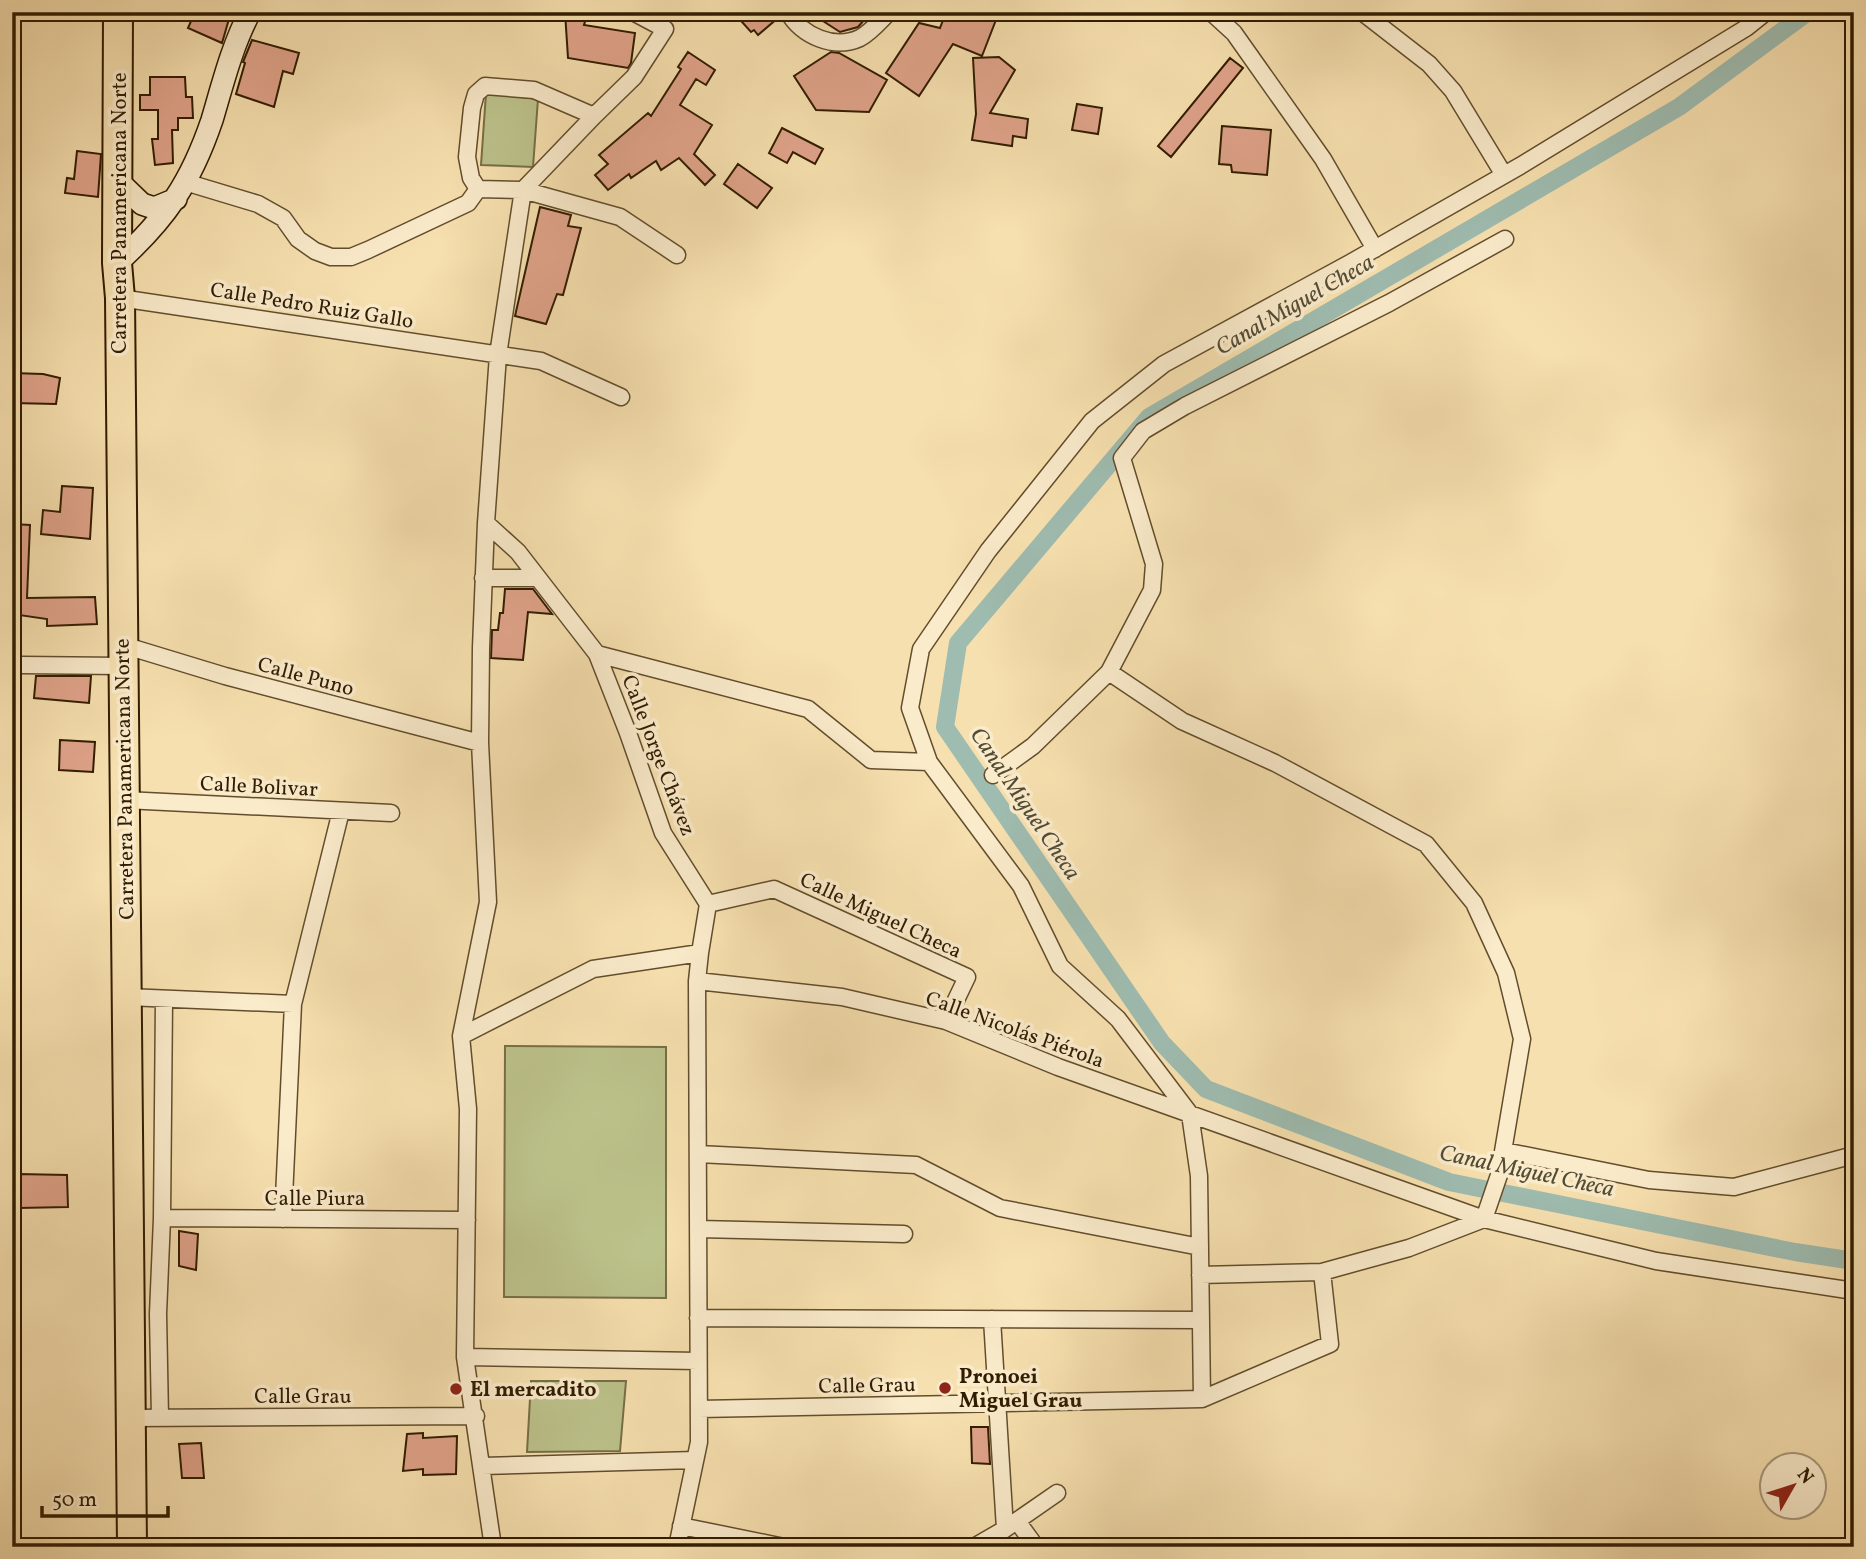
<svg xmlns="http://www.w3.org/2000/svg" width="1866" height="1559" font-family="Vollkorn,serif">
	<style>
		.green { fill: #bcc28b; stroke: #766f46; stroke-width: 2 }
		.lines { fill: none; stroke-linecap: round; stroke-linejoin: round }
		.canal { stroke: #9ebcb0; stroke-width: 18 }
		.building { fill: #e0a38a; stroke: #311c00; stroke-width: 2 }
		.street-casing { stroke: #624d2c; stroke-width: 19 }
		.secondary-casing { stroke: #311c00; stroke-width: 24 }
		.highway-casing { stroke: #311c00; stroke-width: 32 }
		.street { stroke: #faebcb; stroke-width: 16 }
		.secondary { stroke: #faebcb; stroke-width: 21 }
		.highway { stroke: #f7e0af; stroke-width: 28 }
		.poi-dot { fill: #8f2418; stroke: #faebcb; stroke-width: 2.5 }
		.labels { text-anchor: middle; stroke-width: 7; stroke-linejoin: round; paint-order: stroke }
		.street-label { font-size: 21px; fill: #311c00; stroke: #faebcb }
		.poi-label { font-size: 21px; font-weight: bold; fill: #311c00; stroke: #faebcb; text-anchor: start }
		.water-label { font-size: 23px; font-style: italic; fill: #524c35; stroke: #faebcb }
	</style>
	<rect width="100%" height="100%" fill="#f7e0af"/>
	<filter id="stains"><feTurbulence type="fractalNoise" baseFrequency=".00286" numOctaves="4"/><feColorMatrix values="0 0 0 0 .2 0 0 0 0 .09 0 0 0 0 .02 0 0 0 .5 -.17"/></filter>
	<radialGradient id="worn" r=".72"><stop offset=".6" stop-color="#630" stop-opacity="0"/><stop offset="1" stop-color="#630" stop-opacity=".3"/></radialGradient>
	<!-- green -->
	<path class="green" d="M486,93L538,99L533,167L481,165Z
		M505,1046L666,1047V1298L504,1297Z
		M531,1381H626L620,1451L527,1452Z"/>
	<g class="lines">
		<!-- canal -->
		<path class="canal" d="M1808,12L1679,107L1149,417L958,643L945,727L1162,1043L1206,1089L1449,1182L1795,1252L1854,1261"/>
	</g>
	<!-- building -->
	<path class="building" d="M195,12H231L222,43L188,28Z
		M565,12H588L584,25L635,33L631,63L628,68L568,58Z
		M733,12H778L779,17L758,35L754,30L751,32Z
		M809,12H871L858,27L840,32Z
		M946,12H999L982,56L953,44L919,96L886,73L919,23L940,28Z
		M252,40L299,53L293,74L283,71L274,107L236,94L245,63L243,62Z
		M688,52L715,70L706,85L696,79L680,105L712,125L694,154L715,175L705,185L679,158L661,170L656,161L631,178L629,174L608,190L595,175L608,164L599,155L648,113L651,116L681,69L678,67Z
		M831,52L839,53L887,80L869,112L816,110L794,76Z
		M999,57L1015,70L990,113L1028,119L1026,138L1013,136L1012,146L972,140L976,114L973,58Z
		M1230,58L1243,68L1171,157L1158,146Z
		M150,77H185L186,97H192L193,118H178V130H172L173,163L155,165L152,139H158V110H140V95H150Z
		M1077,104L1102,108L1098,134L1072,130Z
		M1222,126L1271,130L1267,175L1232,172L1231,165L1219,164Z
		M782,128L823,149L815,164L793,152L787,163L769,153Z
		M77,151L101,154L98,197L65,193L67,178L74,179Z
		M738,164L772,188L757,208L724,184Z
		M540,207L571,215L568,226L581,228L563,295L557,294L546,324L515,316Z
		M12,373L43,374L60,378L56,404L12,403Z
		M62,486L93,488L90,539L41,534L43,510L60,512Z
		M12,524L30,525L27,598L95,597L97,624L47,626V619L12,614Z
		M505,589H533L552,614L528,612L523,660L491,658L492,630H498L500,613H503Z
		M36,676H91L89,703L34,698Z
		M60,740L95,742L93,772L59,770Z
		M18,1174L67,1175L68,1207L19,1208Z
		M179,1231L198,1234L196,1270L179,1266Z
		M971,1427H988L990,1464L972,1463Z
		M423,1433V1438L457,1436L456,1474L423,1475V1469L403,1471L407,1434Z
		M201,1443L204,1478H182L179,1444Z"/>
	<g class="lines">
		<!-- street casing -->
		<g class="street-casing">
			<path id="street" d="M788,12C802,36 834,50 860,38C871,32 880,21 889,12
				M1211,12L1234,33L1323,159L1375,249
				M1362,12L1429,64L1453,91L1504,175
				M594,116L634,77L665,29L633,12
				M185,182L258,204L283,218L298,239L315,251L331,257H351L368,250L468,203L478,189L523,190L620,217L677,255
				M478,189L471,178L467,157L472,108L476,94L485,86L534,90L594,116L523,190L498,355L486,523L481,648L480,743L488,902L461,1036L468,1109L465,1357L493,1547
				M120,298L541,361L621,397
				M486,523L518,552L597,654L628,733L663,833L708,904
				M483,578H538
				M123,645L225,676L480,743
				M597,654L808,709L871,760L929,762
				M20,665L123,666
				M1109,672L1182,721L1275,763L1426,844L1474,903L1506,973L1522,1039L1499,1175L1484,1219L1409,1248L1322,1272L1200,1275
				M993,775L1033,746L1109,672L1152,590L1154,564L1122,458L1143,431L1185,406L1389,303L1505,239
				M125,800L391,813
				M697,981L842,997L946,1021L1058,1067L1484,1219L1656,1261L1854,1291
				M127,997L293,1004
				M461,1036L593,969L700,953L708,904L774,889L967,977L946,1021
				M1504,1151L1649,1180L1734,1187L1854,1155
				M698,1154L916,1165L1000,1208L1200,1247
				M162,1218L467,1220
				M283,1219L293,1004L341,811
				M698,1229L904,1234
				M698,1318L1201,1320
				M992,1319L1005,1529
				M465,1357L698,1361
				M1202,1399L1199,1176L1190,1114L1118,1019L1060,966L1021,886L929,762L910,708L921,649L988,551L1092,421L1164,364L1350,263L1520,166L1746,28L1766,12
				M699,1409L1202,1399L1330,1344L1322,1272
				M130,1418L476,1416
				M160,1418L158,1314L162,1218L164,999
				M483,1466L695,1460
				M1017,1521L1036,1547
				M681,1526L784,1547
				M677,1547L699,1442L697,981L700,953
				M974,1547L1005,1529L1057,1493"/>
		</g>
		<!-- secondary casing -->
		<g class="secondary-casing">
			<path id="secondary" d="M117,180L142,204L154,208L176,199
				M117,263C166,219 191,182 212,120C223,83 232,46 250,12"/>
		</g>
		<!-- highway casing -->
		<g class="highway-casing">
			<path id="highway" d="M118,12L117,263L120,298L132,1547"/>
		</g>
		<!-- street -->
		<use href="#street" class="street"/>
		<!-- secondary -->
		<use href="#secondary" class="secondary"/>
		<!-- highway -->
		<use href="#highway" class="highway"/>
	</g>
	<!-- markers -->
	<g class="poi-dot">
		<circle cx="945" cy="1388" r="7"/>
		<circle cx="456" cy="1389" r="7"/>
	</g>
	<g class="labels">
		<!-- street labels -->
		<g class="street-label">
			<text transform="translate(119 213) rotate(-90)" y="7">Carretera Panamericana Norte</text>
			<text transform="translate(312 305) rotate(9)" y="7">Calle Pedro Ruiz Gallo</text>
			<text transform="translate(306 676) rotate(15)" y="7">Calle Puno</text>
			<text transform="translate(659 755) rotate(69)" y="7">Calle Jorge Chávez</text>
			<text transform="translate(124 779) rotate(-91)" y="7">Carretera Panamericana Norte</text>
			<text transform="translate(259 786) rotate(3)" y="7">Calle Bolivar</text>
			<text transform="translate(881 915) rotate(25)" y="7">Calle Miguel Checa</text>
			<text transform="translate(1015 1029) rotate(20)" y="7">Calle Nicolás Piérola</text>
			<text x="315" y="1205">Calle Piura</text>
			<text transform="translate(867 1385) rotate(-1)" y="7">Calle Grau</text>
			<text x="303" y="1403">Calle Grau</text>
		</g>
		<!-- poi labels -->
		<g class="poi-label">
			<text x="959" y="1383">Pronoei<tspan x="959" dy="24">Miguel Grau</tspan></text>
			<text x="470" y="1396">El mercadito</text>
		</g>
		<!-- water labels -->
		<g class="water-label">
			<text transform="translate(1294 304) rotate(-30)" y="8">Canal Miguel Checa</text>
			<text transform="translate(1026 803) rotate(56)" y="8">Canal Miguel Checa</text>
			<text transform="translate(1527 1170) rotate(12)" y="8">Canal Miguel Checa</text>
		</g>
	</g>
	<!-- margin -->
	<rect width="1866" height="1559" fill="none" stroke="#f7e0af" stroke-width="42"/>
	<rect x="14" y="14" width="1838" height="1531" fill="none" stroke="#311c00" stroke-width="3.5"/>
	<rect x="21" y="21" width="1824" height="1517" fill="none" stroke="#311c00" stroke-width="2"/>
	<!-- north arrow -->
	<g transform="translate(1793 1486) rotate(51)"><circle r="33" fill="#faebcb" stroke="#aa987a" stroke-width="2"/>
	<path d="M0-5L12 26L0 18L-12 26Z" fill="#8f2418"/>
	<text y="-10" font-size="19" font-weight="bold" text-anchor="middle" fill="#311c00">N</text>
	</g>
	<!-- scale -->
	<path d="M42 1506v10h126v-10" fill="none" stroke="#311c00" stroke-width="3.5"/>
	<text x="52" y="1506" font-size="21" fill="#311c00" stroke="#faebcb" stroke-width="5" paint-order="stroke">50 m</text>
	<rect width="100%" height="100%" filter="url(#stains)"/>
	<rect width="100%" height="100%" fill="url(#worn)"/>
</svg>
